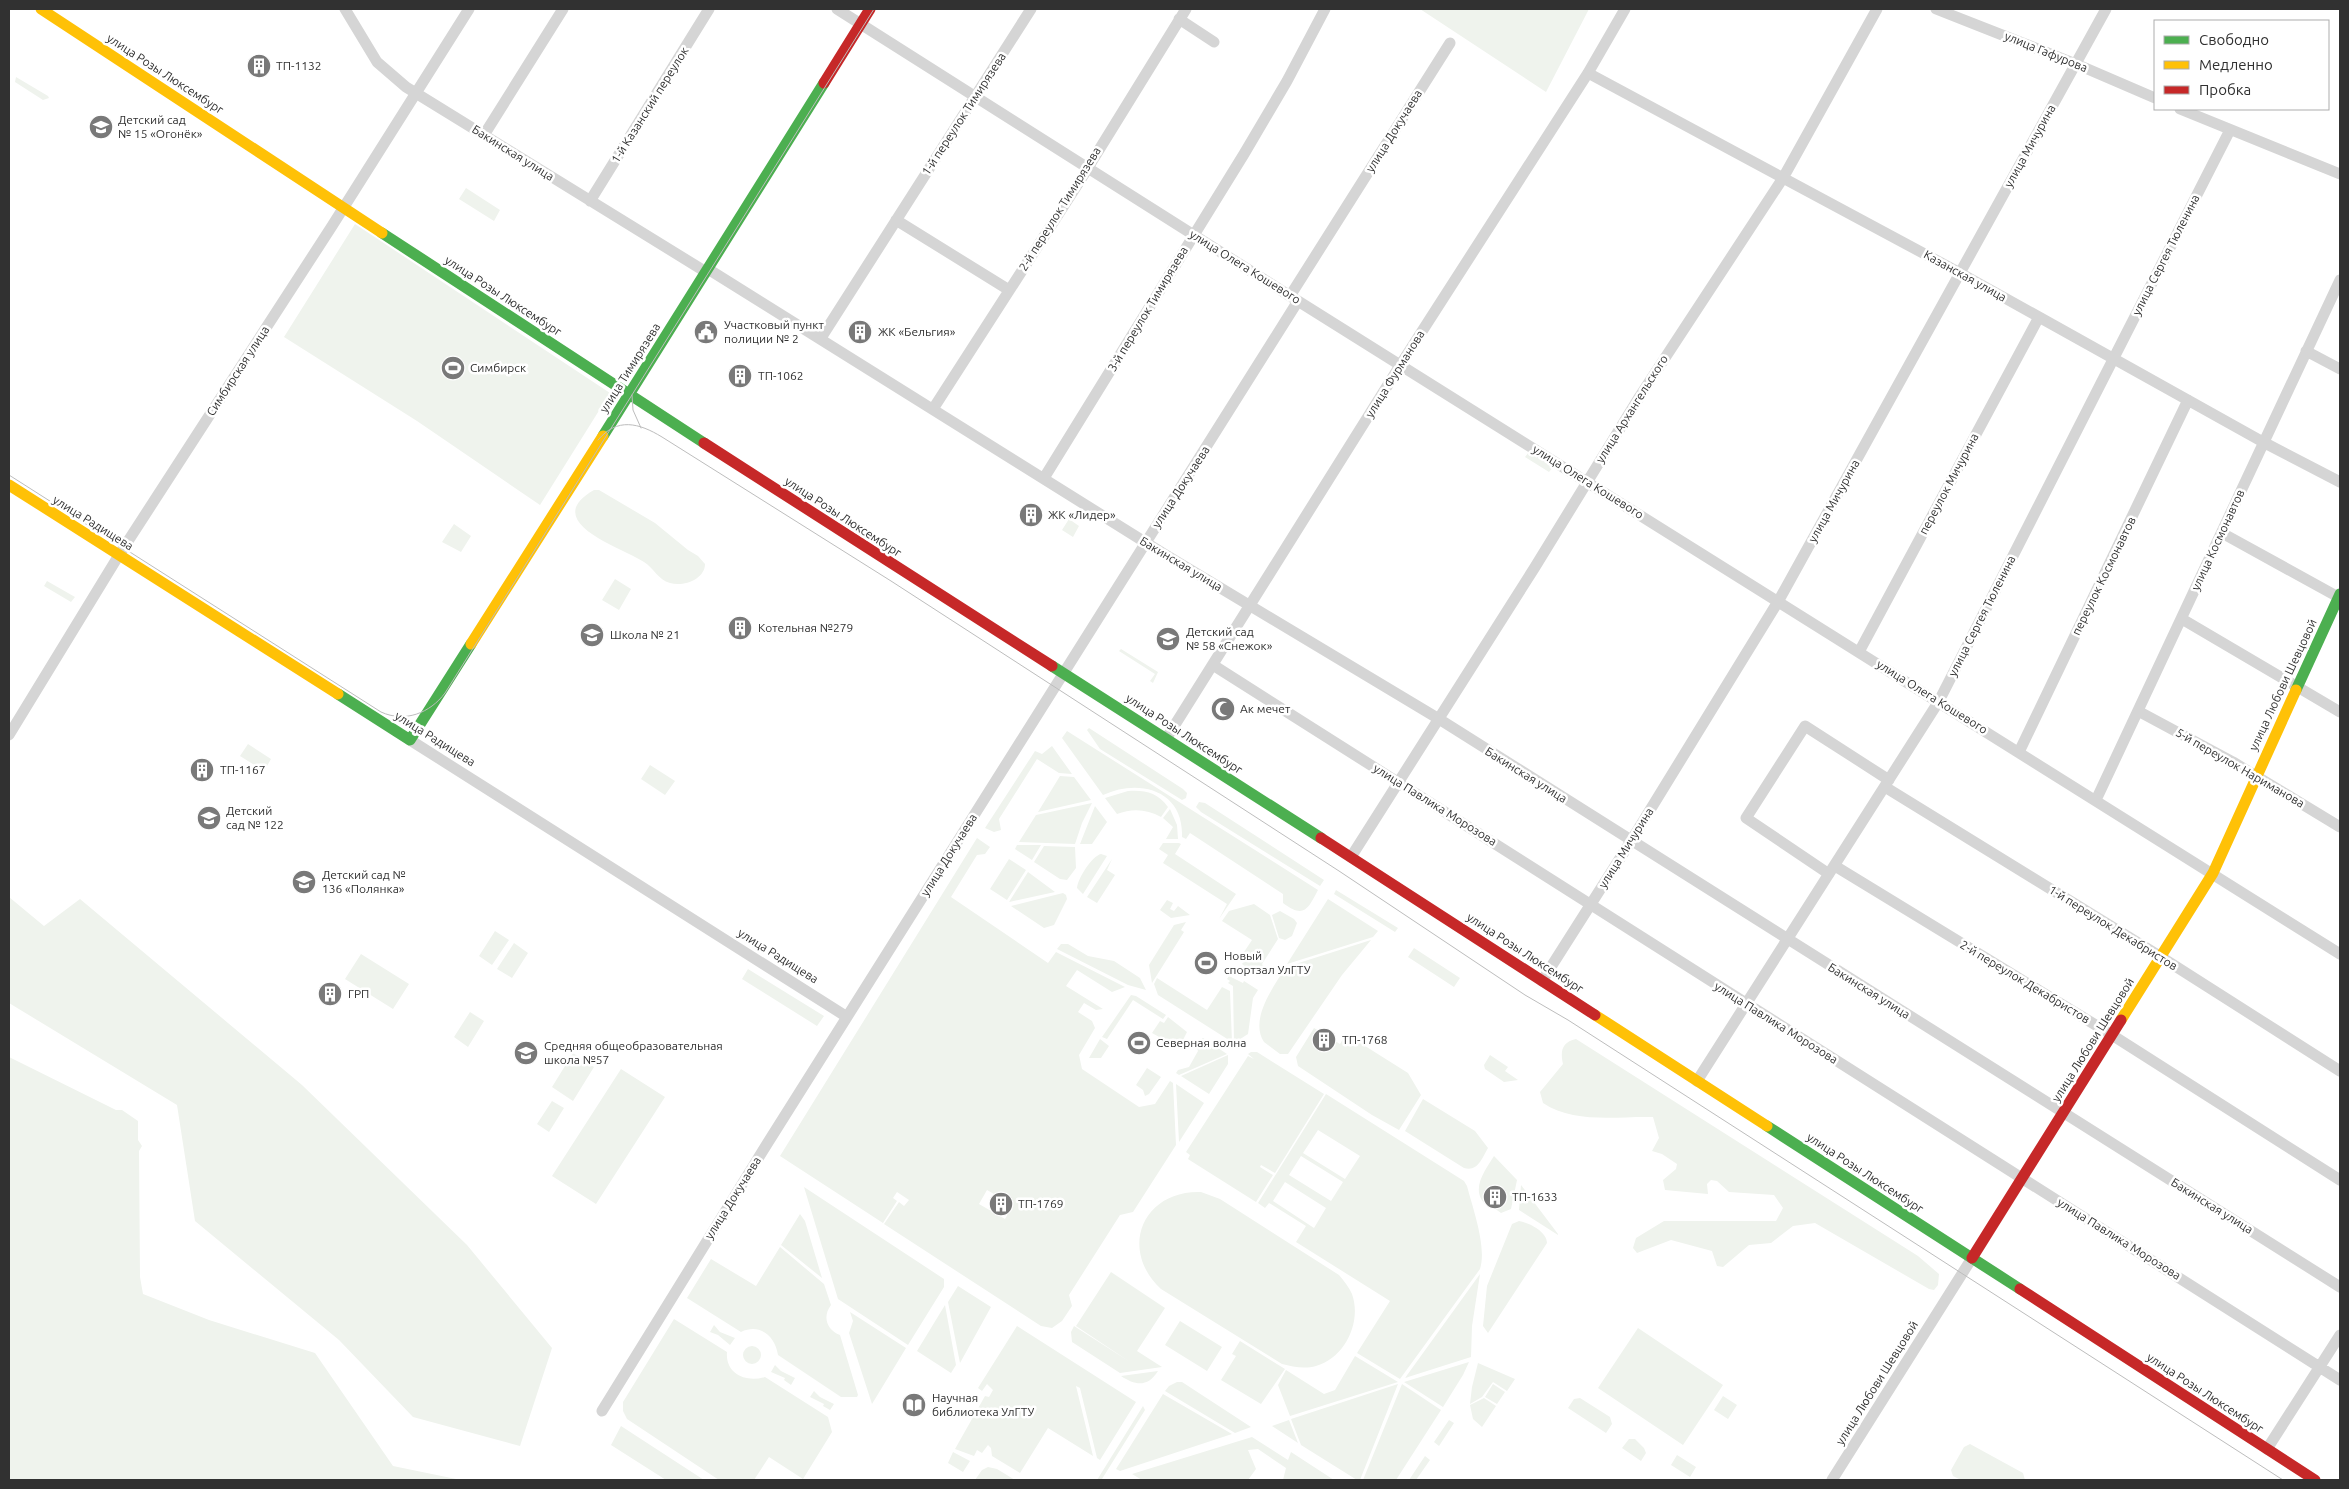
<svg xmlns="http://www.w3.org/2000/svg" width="2349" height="1489" font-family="Ubuntu,sans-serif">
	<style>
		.green { fill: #eff3ed; fill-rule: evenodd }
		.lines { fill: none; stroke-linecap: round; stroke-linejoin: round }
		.street { stroke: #d5d5d5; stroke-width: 11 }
		.fast { stroke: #4caf50; stroke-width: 11 }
		.slow { stroke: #ffc107; stroke-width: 11 }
		.jam { stroke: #c62828; stroke-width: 11 }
		.tram { stroke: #bdbdbd; stroke-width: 1 }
		.labels { text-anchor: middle; stroke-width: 5; stroke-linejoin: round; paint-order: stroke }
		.street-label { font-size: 12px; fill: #313131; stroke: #fff }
		.poi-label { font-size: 12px; fill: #313131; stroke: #fff; text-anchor: start }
	</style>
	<rect width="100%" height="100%" fill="#fff"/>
	<!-- green -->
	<path class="green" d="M1420,9H1589L1546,92Z
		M16,77L48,96L49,98L43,100L15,82Z
		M466,188L500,210L494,221L459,199Z
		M355,224L610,393L540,505L417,421L284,337Z
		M1529,452L1553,467L1549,472L1525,457Z
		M594,490H599L655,523L688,550L698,556L705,564C705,579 684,587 670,583C658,580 654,568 644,562C623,548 538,522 594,490Z
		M1069,519L1079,526L1073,537L1062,530Z
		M454,524L471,536L461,552L442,542Z
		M615,579L631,589L619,610L602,600Z
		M47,581L75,597L71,602L44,586Z
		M1121,649L1158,672L1153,683L1150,681L1155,674L1119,651Z
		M1089,728L1183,789L1187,793L1186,798L1182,800L1100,749L1087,730Z
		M1067,731L1318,890C1308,909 1304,919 1283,903V894L1190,833L1186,839L1182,837C1184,790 1139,778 1103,795L1062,738Z
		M248,744L271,759L264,771L240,756Z
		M1052,746L1072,774L1059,773L1037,759L999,819L1001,830L994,832L985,828L1035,751L1042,754Z
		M650,765L675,781L665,795L641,779Z
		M1060,776L1074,777L1091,800L1038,812Z
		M1128,791C1145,790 1157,792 1168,807L1161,817C1147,809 1132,808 1117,814L1105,798Z
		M1199,802L1205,803L1324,880L1320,886L1201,812L1196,807Z
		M1092,803L1082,823L1075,844L1019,842L1036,815Z
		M1095,806L1107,822L1092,844H1080Z
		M1170,809L1177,825L1178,839H1166L1173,827L1163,818Z
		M977,838L990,847L985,854L977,855L951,897L1048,963L1056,952L1125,987L1112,992L1077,970L1066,986L1103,1009L1096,1010L1084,1003L1078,1012L1092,1021L1095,1028L1079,1055L1082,1069L1139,1107L1155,1104L1170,1081L1173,1083L1176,1145L1133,1212L1120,1215L1069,1295L1072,1306L1062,1321L1052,1328L1041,1326L884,1224L899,1202L904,1206L909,1200L897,1192L893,1198L897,1201L883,1223L780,1156ZM987,1190L1013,1205L1005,1219L979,1204Z
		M1163,843H1179L1181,844L1175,854L1236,894L1219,919L1227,904L1163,863L1168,855L1159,849Z
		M1017,845H1041L1032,860L1015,849Z
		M1044,846L1075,847L1076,868L1067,880L1060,879L1034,862Z
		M1101,854L1107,856L1083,894L1077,888C1078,878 1092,856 1101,854Z
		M1009,859L1026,870L1007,900L990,889Z
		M1112,859L1107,870L1115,875L1097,903L1087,897Z
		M1028,872L1055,892L1009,902Z
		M1336,890L1398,928L1395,932L1334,894Z
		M1063,893L1066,895L1067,899L1054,925L1044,928L1011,906Z
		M9,897L44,926L80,899L302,1085L467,1245L552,1348L520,1446L413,1417L339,1340L195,1221L177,1105L9,1003Z
		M1328,899L1378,931L1373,937L1287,964Z
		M1167,900L1173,903L1170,909L1174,911L1178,906L1190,915L1171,918L1160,910Z
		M1254,904L1270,915L1278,939L1262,964L1266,970L1251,971L1242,964L1244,961L1240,958L1252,940L1222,921L1229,911Z
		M1280,911L1294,919L1297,923L1292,936L1285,940L1279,938L1272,915Z
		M1186,922L1181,930L1184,932L1152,983L1149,965L1174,925Z
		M495,931L509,940L492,965L479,956Z
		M1371,940L1342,975L1288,1054H1280L1264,1042C1249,1019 1274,986 1286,967Z
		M514,943L528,953L512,978L497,969Z
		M1061,944H1068L1088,956L1114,961L1140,978L1146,990L1128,985L1057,949Z
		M1414,948L1460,978L1454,987L1408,957Z
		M361,954L409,984L393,1009L345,979Z
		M748,969L824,1016L817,1026L742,979Z
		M1229,976L1243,983L1244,981L1258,990L1253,998L1248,1034L1234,1043L1233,986L1228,983L1230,981L1227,979Z
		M1157,978L1207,1010L1222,987L1230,991L1232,1042L1158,995L1154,984Z
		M1131,995L1136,996L1166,1015L1163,1019L1133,1000L1107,1039L1102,1037Z
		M470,1012L484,1021L468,1047L454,1037Z
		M1168,1017L1187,1032L1179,1048L1152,1033L1160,1021L1164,1023Z
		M1314,1028L1340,1044L1346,1034L1408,1073L1421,1095L1399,1130L1372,1115L1298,1066L1296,1057Z
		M1203,1038L1227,1054L1179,1075L1176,1073L1178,1070L1189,1067L1198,1051L1195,1044Z
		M1100,1039L1109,1046L1101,1058H1089Z
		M1576,1039L1918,1256L1939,1274L1938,1285L1934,1290L1929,1289L1815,1223L1793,1226L1771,1243L1749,1245L1723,1267L1717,1266L1712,1251L1671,1240L1637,1253L1633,1248L1636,1238L1664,1221H1776L1783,1208L1774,1195L1729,1192L1717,1181L1711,1180L1707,1184L1708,1194L1665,1190L1663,1180L1676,1169L1677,1164L1662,1154L1652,1151L1659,1138L1653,1117C1617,1116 1574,1124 1543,1103L1540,1092L1563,1064C1560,1051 1562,1042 1576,1039Z
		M1251,1052H1257L1324,1094L1275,1173L1261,1165L1260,1167L1273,1175L1256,1202L1191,1161L1188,1159L1190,1155L1186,1152L1248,1056L1254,1059L1248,1054Z
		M573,1053L594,1067L573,1101L552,1087Z
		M1228,1055V1064L1209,1094L1181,1076Z
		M1490,1055L1508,1067L1505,1071L1518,1080L1504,1082L1485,1069L1484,1065Z
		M9,1057L116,1110H122L138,1121V1140L142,1146L139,1151L140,1277L143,1294L209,1320L315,1353L393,1466L461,1480H9Z
		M1147,1068L1161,1077L1149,1094L1145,1096L1143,1090L1136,1085Z
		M621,1069L665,1097L596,1204L552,1176Z
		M1176,1084L1204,1103L1179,1142Z
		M1326,1094L1464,1181L1467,1186C1473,1209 1487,1247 1480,1269L1400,1379L1357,1353L1390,1301L1296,1242L1306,1226L1269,1203L1265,1208L1258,1203ZM1318,1130L1360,1156L1345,1179L1303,1153ZM1301,1156L1343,1182L1331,1201L1289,1175ZM1285,1182L1326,1208L1314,1228L1273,1201Z
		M1423,1099L1475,1131L1488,1148C1482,1158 1478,1172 1464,1168L1405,1131Z
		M552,1101L564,1108L549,1132L537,1124Z
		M1494,1156L1517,1180L1511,1209L1501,1213L1494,1208L1504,1192L1496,1187L1485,1204C1470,1189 1486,1169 1494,1156Z
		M1521,1185L1558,1234V1235L1519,1210Z
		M804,1187L944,1279V1287L908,1345L838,1299Z
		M1201,1192L1220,1199L1339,1275C1344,1281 1349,1287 1352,1294C1362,1322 1345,1358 1316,1366C1305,1369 1293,1367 1282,1364L1161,1289C1118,1249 1143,1190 1201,1192Z
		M800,1214L805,1221L822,1278L781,1245Z
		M1519,1221C1530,1223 1547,1232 1547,1243L1488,1333L1483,1326L1487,1286L1512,1224Z
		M780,1247L824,1284L831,1305C822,1317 827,1330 840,1335L858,1395L857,1397H841L778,1355C775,1336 760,1323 741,1332L687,1298L711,1259L756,1286Z
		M1111,1272L1165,1308L1137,1351L1162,1367L1120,1373L1072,1342L1071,1332L1074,1326L1130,1362L1076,1326Z
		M1480,1274L1472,1326L1471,1357L1405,1378Z
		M958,1286L991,1307L960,1363L948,1302Z
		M945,1305L956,1365L951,1373L917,1351Z
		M850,1312L906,1348L872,1404L849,1333L853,1321Z
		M674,1319L727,1352C725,1374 746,1383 765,1377L828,1417L832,1432L803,1479L769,1457L754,1480H719L627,1419L623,1411V1402Z
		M1180,1321L1222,1347L1207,1371L1165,1345Z
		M714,1325L720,1332L735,1338L730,1345L718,1335L710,1332Z
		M1017,1326L1136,1402L1100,1460L1097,1458L1080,1388L1076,1386L1093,1456L1048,1428L1020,1473L992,1456L991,1448L988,1445L982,1453L977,1450L974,1456L955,1449L985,1396L989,1397L993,1390L987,1384L982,1391L978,1388Z
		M1638,1328L1723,1385L1683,1445L1598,1388Z
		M1240,1341L1285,1369L1261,1404L1221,1380L1236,1356L1232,1354Z
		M743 1355a9 9 0 1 1 18 0a9 9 0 1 1-18 0Z
		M1355,1356L1398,1382L1290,1416L1278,1385L1286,1370L1324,1394L1335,1390Z
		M1469,1362L1463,1375L1443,1407L1404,1382Z
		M1478,1363L1515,1379L1507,1391L1493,1382L1482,1397L1470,1404L1472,1387Z
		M775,1365L781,1371L795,1378L791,1385L784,1380L785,1378L771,1372Z
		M1158,1371C1148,1387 1136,1386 1121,1376Z
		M1177,1382H1182L1251,1427L1235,1433L1165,1391L1169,1386Z
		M1398,1384L1360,1480H1357L1301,1445L1291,1419Z
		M1402,1384L1441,1410L1396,1480H1363Z
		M1493,1384L1505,1392L1497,1404L1485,1397Z
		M814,1391L820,1397L834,1404L830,1410L823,1406L824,1404L810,1397Z
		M1163,1394L1232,1434L1120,1471L1116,1469Z
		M1723,1396L1737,1405L1728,1419L1714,1410Z
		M1484,1398L1496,1406L1482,1427L1473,1419L1470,1405Z
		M1580,1398L1610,1417L1612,1424L1606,1433L1568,1408L1574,1399Z
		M1143,1406L1145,1410L1102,1479L1097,1480Z
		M1289,1420L1298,1443L1272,1426Z
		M1449,1420L1454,1423L1439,1446L1434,1442Z
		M621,1426L704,1480H666L611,1445Z
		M1252,1437L1288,1460L1291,1452L1334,1480H1283L1286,1468L1258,1449L1248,1450L1256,1469L1248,1480H1142L1132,1474Z
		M1629,1439H1635L1644,1448L1646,1453L1641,1461L1622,1448Z
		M1970,1444L2023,1473L2025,1480H1961L1953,1476L1951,1470L1964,1447Z
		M953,1452L970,1461L963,1472L948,1463Z
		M1677,1455L1696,1467L1690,1477L1671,1465Z
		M1425,1456L1430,1460L1416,1480H1409Z
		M988,1467L997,1469L1015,1480H975L982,1470Z"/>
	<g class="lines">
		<!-- street -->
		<path class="street" d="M345,9L377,62L406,87L706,272
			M837,9L1290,296L2340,954
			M1936,9L2076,64L2155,98
			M1179,19L1214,42
			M1588,73L1960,273L2263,442L2340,482
			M2180,109L2340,174
			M484,135L563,9
			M590,201L709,9
			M896,220L1009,290
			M708,269L1164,554L1439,719L2340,1287
			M1290,296L1450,43
			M821,338L1031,9
			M2306,351L2340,369
			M933,409L1081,179L1186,9
			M1044,478L1244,154L1287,81L1325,9
			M2222,533L2340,598
			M2182,619L2340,712
			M1859,652L2039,317
			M1213,665L2340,1380
			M2138,711L2233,762L2340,827
			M9,735L119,555L332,226L469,9
			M1166,739L1401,364L1588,73L1625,9
			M410,740L847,1017
			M2019,752L2188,400
			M1885,787L2161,957L2340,1071
			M2096,800L2340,280
			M1351,857L1535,567L1640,396L1783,178L1877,9
			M1835,866L2112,1035L2340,1180
			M1829,874L1746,818L1805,726L1889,780
			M1542,981L1631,841L1779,600L2106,9
			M1697,1081L1939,701L2230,130
			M602,1411L767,1144L1298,301
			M2267,1449L2340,1335
			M1832,1480L1972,1258"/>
		<!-- fast -->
		<path class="fast" d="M382,233L704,443
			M603,436L824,83
			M1052,666L1321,838
			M2296,690L2340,594
			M338,694L410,740L471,644
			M1767,1126L2020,1289"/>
		<!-- slow -->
		<path class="slow" d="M41,9L382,233
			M9,485L338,694
			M471,644L603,436
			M1595,1015L1767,1126
			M2121,1020L2213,873L2296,690"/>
		<!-- jam -->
		<path class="jam" d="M824,83L870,9
			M704,443L1052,666
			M1321,838L1595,1015
			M1972,1258L2121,1020
			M2020,1289L2315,1480"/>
		<!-- tram -->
		<path class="tram" d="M632,395L633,410L641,428
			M598,440C617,417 639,423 662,437L891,581L1339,871L1525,995L1568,1020L2283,1480
			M9,475L381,712C405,723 430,713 445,693L874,9"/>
	</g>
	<!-- icons -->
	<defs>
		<g id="building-disc" transform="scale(1.25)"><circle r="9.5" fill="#797979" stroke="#fff"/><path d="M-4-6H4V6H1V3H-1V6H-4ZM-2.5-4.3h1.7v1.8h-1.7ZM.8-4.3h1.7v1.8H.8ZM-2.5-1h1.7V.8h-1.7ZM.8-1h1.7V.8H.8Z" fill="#fff"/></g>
		<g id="school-disc" transform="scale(1.25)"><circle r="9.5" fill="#797979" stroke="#fff"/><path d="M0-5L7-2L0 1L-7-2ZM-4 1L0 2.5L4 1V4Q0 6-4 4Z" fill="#fff"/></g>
		<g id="civic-disc" transform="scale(1.25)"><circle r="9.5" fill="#797979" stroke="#fff"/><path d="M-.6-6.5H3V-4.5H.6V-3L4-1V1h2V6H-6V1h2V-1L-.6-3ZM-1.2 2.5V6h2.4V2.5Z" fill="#fff"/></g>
		<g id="stadium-disc" transform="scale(1.25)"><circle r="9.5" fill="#797979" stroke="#fff"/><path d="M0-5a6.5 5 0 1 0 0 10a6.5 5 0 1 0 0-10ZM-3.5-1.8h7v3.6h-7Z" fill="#fff"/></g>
		<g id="mosque-disc" transform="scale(1.25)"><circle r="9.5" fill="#797979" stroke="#fff"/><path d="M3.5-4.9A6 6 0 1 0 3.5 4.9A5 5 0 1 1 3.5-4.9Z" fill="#fff"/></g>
		<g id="library-disc" transform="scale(1.25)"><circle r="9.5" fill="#797979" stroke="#fff"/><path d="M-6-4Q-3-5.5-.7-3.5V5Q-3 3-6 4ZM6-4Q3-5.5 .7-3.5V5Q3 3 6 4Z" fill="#fff"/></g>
	</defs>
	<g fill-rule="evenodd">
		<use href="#building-disc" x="259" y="66"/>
		<use href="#school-disc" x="101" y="127"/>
		<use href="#civic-disc" x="706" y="332"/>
		<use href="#building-disc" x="860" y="332"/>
		<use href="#stadium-disc" x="453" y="368"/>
		<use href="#building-disc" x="740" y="376"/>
		<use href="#building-disc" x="1031" y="515"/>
		<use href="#building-disc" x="740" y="628"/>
		<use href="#school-disc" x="592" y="635"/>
		<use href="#school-disc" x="1168" y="639"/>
		<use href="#mosque-disc" x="1223" y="709"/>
		<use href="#building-disc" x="202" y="770"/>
		<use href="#school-disc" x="209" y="818"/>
		<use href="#school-disc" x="304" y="882"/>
		<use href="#stadium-disc" x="1206" y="963"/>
		<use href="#building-disc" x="330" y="994"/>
		<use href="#building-disc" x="1324" y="1040"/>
		<use href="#stadium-disc" x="1139" y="1043"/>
		<use href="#school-disc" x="526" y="1053"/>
		<use href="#building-disc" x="1495" y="1197"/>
		<use href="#building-disc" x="1001" y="1204"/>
		<use href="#library-disc" x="914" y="1405"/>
	</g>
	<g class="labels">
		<!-- street labels -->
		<g class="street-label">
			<text transform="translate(2046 52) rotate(22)" y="4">улица Гафурова</text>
			<text transform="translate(165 74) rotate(33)" y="4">улица Розы Люксембург</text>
			<text transform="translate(650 105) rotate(-58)" y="4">1-й Казанский переулок</text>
			<text transform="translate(964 114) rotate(-57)" y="4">1-й переулок Тимирязева</text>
			<text transform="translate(1394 131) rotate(-58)" y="4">улица Докучаева</text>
			<text transform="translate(2030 146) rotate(-61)" y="4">улица Мичурина</text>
			<text transform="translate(513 153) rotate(32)" y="4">Бакинская улица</text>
			<text transform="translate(1060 209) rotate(-58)" y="4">2-й переулок Тимирязева</text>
			<text transform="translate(2166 255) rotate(-63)" y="4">улица Сергея Тюленина</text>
			<text transform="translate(1245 267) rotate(32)" y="4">улица Олега Кошевого</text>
			<text transform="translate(1965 276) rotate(29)" y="4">Казанская улица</text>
			<text transform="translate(503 296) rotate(33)" y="4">улица Розы Люксембург</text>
			<text transform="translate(1148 309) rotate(-59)" y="4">3-й переулок Тимирязева</text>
			<text transform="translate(630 368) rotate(-58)" y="4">улица Тимирязева</text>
			<text transform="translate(238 371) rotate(-57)" y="4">Симбирская улица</text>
			<text transform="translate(1395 374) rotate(-58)" y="4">улица Фурманова</text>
			<text transform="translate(1632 409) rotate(-58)" y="4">улица Архангельского</text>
			<text transform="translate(1588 482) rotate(32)" y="4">улица Олега Кошевого</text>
			<text transform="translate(1949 484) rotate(-62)" y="4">переулок Мичурина</text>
			<text transform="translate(1181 487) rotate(-57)" y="4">улица Докучаева</text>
			<text transform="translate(1834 501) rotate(-61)" y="4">улица Мичурина</text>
			<text transform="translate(843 517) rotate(33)" y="4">улица Розы Люксембург</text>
			<text transform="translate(93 523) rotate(32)" y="4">улица Радищева</text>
			<text transform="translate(2218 540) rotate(-65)" y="4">улица Космонавтов</text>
			<text transform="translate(1181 564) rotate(31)" y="4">Бакинская улица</text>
			<text transform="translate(2104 576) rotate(-64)" y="4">переулок Космонавтов</text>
			<text transform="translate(1982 616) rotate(-63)" y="4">улица Сергея Тюленина</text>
			<text transform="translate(2283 685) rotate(-65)" y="4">улица Любови Шевцовой</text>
			<text transform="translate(1932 697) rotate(32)" y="4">улица Олега Кошевого</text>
			<text transform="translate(1184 734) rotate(33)" y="4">улица Розы Люксембург</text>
			<text transform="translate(435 739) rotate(32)" y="4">улица Радищева</text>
			<text transform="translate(2240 768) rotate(30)" y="4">5-й переулок Нариманова</text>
			<text transform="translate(1526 775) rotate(32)" y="4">Бакинская улица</text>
			<text transform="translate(1435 805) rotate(32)" y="4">улица Павлика Морозова</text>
			<text transform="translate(1626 848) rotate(-58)" y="4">улица Мичурина</text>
			<text transform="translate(949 855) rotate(-58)" y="4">улица Докучаева</text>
			<text transform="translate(2113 928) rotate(32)" y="4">1-й переулок Декабристов</text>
			<text transform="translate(1525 953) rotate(33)" y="4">улица Розы Люксембург</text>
			<text transform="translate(778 956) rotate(32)" y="4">улица Радищева</text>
			<text transform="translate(2025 982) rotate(31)" y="4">2-й переулок Декабристов</text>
			<text transform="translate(1869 991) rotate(32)" y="4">Бакинская улица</text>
			<text transform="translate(1776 1023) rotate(32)" y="4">улица Павлика Морозова</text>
			<text transform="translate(2093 1040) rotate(-58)" y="4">улица Любови Шевцовой</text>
			<text transform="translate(1865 1173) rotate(33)" y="4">улица Розы Люксембург</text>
			<text transform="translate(733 1198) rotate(-58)" y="4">улица Докучаева</text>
			<text transform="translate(2212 1206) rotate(32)" y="4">Бакинская улица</text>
			<text transform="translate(2119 1239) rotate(32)" y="4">улица Павлика Морозова</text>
			<text transform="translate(1877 1383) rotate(-58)" y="4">улица Любови Шевцовой</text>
			<text transform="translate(2205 1393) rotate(33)" y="4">улица Розы Люксембург</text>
		</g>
		<!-- poi labels -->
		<g class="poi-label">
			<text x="276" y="70">ТП-1132</text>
			<text x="118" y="124">Детский сад<tspan x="118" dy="14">№ 15 «Огонёк»</tspan></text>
			<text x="724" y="329">Участковый пункт<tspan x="724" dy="14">полиции № 2</tspan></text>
			<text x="878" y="336">ЖК «Бельгия»</text>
			<text x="470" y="372">Симбирск</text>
			<text x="758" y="380">ТП-1062</text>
			<text x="1048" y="519">ЖК «Лидер»</text>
			<text x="758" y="632">Котельная №279</text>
			<text x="1186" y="636">Детский сад<tspan x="1186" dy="14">№ 58 «Снежок»</tspan></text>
			<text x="610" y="639">Школа № 21</text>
			<text x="1240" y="713">Ак мечет</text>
			<text x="220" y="774">ТП-1167</text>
			<text x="226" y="815">Детский<tspan x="226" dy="14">сад № 122</tspan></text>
			<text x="322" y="879">Детский сад №<tspan x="322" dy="14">136 «Полянка»</tspan></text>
			<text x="1224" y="960">Новый<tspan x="1224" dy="14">спортзал УлГТУ</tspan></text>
			<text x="348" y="998">ГРП</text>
			<text x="1342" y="1044">ТП-1768</text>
			<text x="1156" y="1047">Северная волна</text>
			<text x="544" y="1050">Средняя общеобразовательная<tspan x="544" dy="14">школа №57</tspan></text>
			<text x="1512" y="1201">ТП-1633</text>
			<text x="1018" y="1208">ТП-1769</text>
			<text x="932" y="1402">Научная<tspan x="932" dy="14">библиотека УлГТУ</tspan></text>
		</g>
	</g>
	<!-- border -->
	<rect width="2349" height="1489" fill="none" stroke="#313131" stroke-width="20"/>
	<!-- legend -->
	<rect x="2154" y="20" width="175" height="90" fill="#ffffff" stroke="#adadad"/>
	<rect x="2164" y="36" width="25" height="8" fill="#4caf50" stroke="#adadad"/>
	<text x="2199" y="45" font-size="15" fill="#313131">Свободно</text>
	<rect x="2164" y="61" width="25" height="8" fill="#ffc107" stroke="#adadad"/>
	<text x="2199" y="70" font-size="15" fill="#313131">Медленно</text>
	<rect x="2164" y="86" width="25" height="8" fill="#c62828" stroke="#adadad"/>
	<text x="2199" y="95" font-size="15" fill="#313131">Пробка</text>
</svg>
